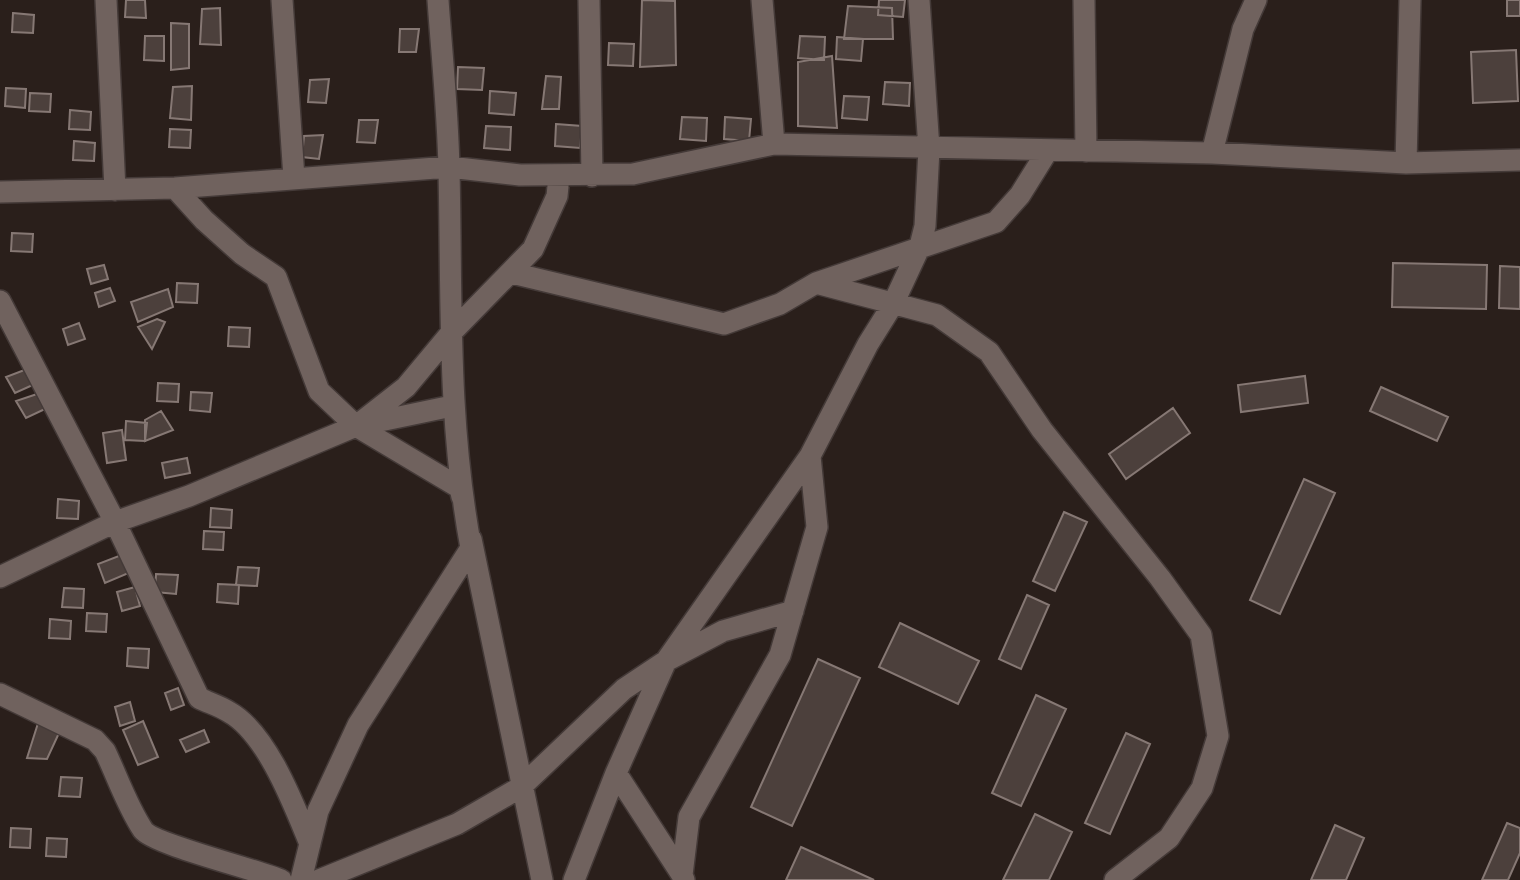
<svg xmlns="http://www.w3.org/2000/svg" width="1520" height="880" font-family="'DejaVu Sans',sans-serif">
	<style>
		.building { fill: #4c403c; stroke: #867874; stroke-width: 2 }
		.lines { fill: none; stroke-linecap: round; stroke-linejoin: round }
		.street-casing { stroke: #443a38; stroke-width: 24 }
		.street { stroke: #70625e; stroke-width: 21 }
	</style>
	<rect width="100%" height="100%" fill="#2a1f1b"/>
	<!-- building -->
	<path class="building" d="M126,0H145L146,18L125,17Z
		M642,0L675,1L676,65L640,67Z
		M879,0H905L903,17L878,15Z
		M1507,0H1520V16H1507Z
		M848,6L892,8L893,39H844Z
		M220,8L221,45L200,44L202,9Z
		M13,13L34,15L33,33L12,32Z
		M171,23L189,24V68L171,70Z
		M400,29H419L416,52H399Z
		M145,36H164V61L144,60Z
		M800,36L825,37L824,60L798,58Z
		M837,37L863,39L861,61L836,59Z
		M609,43L634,44L633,66L608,65Z
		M1516,50L1518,101L1473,103L1471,52Z
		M832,56L837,128L798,126V62Z
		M458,67L484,68L482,90L457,89Z
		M546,76L561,77L559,109H542Z
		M329,79L326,103L308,102L310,80Z
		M885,82L910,83L909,106L883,104Z
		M192,86L191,120L170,118L173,87Z
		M6,88L26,89L25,108L5,106Z
		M490,91L516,93L514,115L489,113Z
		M30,93L51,94L50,112L29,111Z
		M844,96L869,97L867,120L842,118Z
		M70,110L91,112L90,130L69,129Z
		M682,117L707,118L706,141L680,139Z
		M725,117L751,119L749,141L724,139Z
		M359,120H378L375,143L357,142Z
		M556,124L582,126L580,148L555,146Z
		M486,126L511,127L510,150L484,148Z
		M170,129L191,130L190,148L169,147Z
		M323,135L319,159L302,157L304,136Z
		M74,141L95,143L94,161L73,160Z
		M12,233L33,234L32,252L11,251Z
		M1393,263L1487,265L1486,309L1392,307Z
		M104,265L108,279L91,284L87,269Z
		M1500,266L1520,267V309L1499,308Z
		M177,283L198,284L197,303L176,302Z
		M110,288L115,301L99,307L95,293Z
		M168,289L173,307L138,322L131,302Z
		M157,319L165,322L152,349L138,327Z
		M79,323L85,339L68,345L63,329Z
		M229,327L250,328L249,347L228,346Z
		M27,369L35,384L15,393L6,377Z
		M1305,376L1308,403L1241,412L1238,385Z
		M158,383L179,384L178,402L157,401Z
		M1381,387L1448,417L1437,441L1370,411Z
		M191,392L212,393L210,412L190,410Z
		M37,394L45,409L26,418L16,401Z
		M1173,408L1190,433L1126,479L1109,454Z
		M161,411L173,430L145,441V420Z
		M126,421L147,423L145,441L125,440Z
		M122,430L126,460L107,463L103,433Z
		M187,458L190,473L165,478L162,463Z
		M1304,479L1335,493L1280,614L1250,600Z
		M58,499L79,501L78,519L57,518Z
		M211,508L232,510L231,528L210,527Z
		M1064,512L1087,522L1055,591L1033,581Z
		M204,531L224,532L223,550L203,549Z
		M124,554L131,572L105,583L98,564Z
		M238,567L259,568L257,586L236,585Z
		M156,574L178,575L176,594L155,592Z
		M218,584L239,585L238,604L217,602Z
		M135,587L140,606L122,611L117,592Z
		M64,588L84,589L83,608L62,607Z
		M1027,595L1049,605L1021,669L999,659Z
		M87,613L107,614L106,632L86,631Z
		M50,619L71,621L70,639L49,638Z
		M900,623L979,661L958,704L879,667Z
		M128,648L149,649L148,668L127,666Z
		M818,659L860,678L792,826L751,807Z
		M178,688L184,705L171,710L165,693Z
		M1036,695L1066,709L1021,806L992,793Z
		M130,702L135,721L120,726L115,707Z
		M39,720L59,733L47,759L27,758Z
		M143,721L158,757L138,765L123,730Z
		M204,730L209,742L186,752L180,740Z
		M1126,733L1150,744L1110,834L1085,823Z
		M61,777L82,778L80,797L59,796Z
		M1035,814L1072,832L1049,880H1003Z
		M1507,823L1520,828V853L1508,880H1482Z
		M1335,825L1364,838L1346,880H1311Z
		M11,828L31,829L30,848L10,847Z
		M47,838L67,839L66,857L46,856Z
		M801,847L874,880H786Z"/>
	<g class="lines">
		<!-- street casing -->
		<g class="street-casing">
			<path id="street" d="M106,0L115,190
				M282,0L294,178
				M589,0L592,176
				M762,0L774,144
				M1084,0L1086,151
				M1212,153L1243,29L1256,0
				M1406,163L1410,0
				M175,188L204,220L242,254L276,277L319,391L356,426L460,488L462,497
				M0,192L175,188L449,167L520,175L633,174L774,144L1212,153L1406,163L1520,160
				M512,273L724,324L780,304L816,283L937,315L989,352L1042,430L1160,578L1201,635L1218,736L1202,788L1169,838L1115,880
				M816,283L996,222L1020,195L1048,150
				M0,301L115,522L199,698C209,703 220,706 229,712C267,733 294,805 310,844
				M360,423L406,387L451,333L533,249L557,196L559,176
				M471,539L542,880
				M0,577L115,522L189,496L356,426L452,406
				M0,694L95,740L105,751C117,776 127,806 143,830C153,844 255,869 281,880
				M616,773L682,875
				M301,880L318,811L358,725L471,548C447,419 452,300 449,170C448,114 442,57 438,0
				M319,880L457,824L521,787L624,689L666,661L723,631L793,611
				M574,880L616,773L666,661L810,456
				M684,880L682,875L689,817L780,655L817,527L810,456L868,344L893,304L920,246L925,226L929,149L919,0"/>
		</g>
		<!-- street -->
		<use href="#street" class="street"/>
	</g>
</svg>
